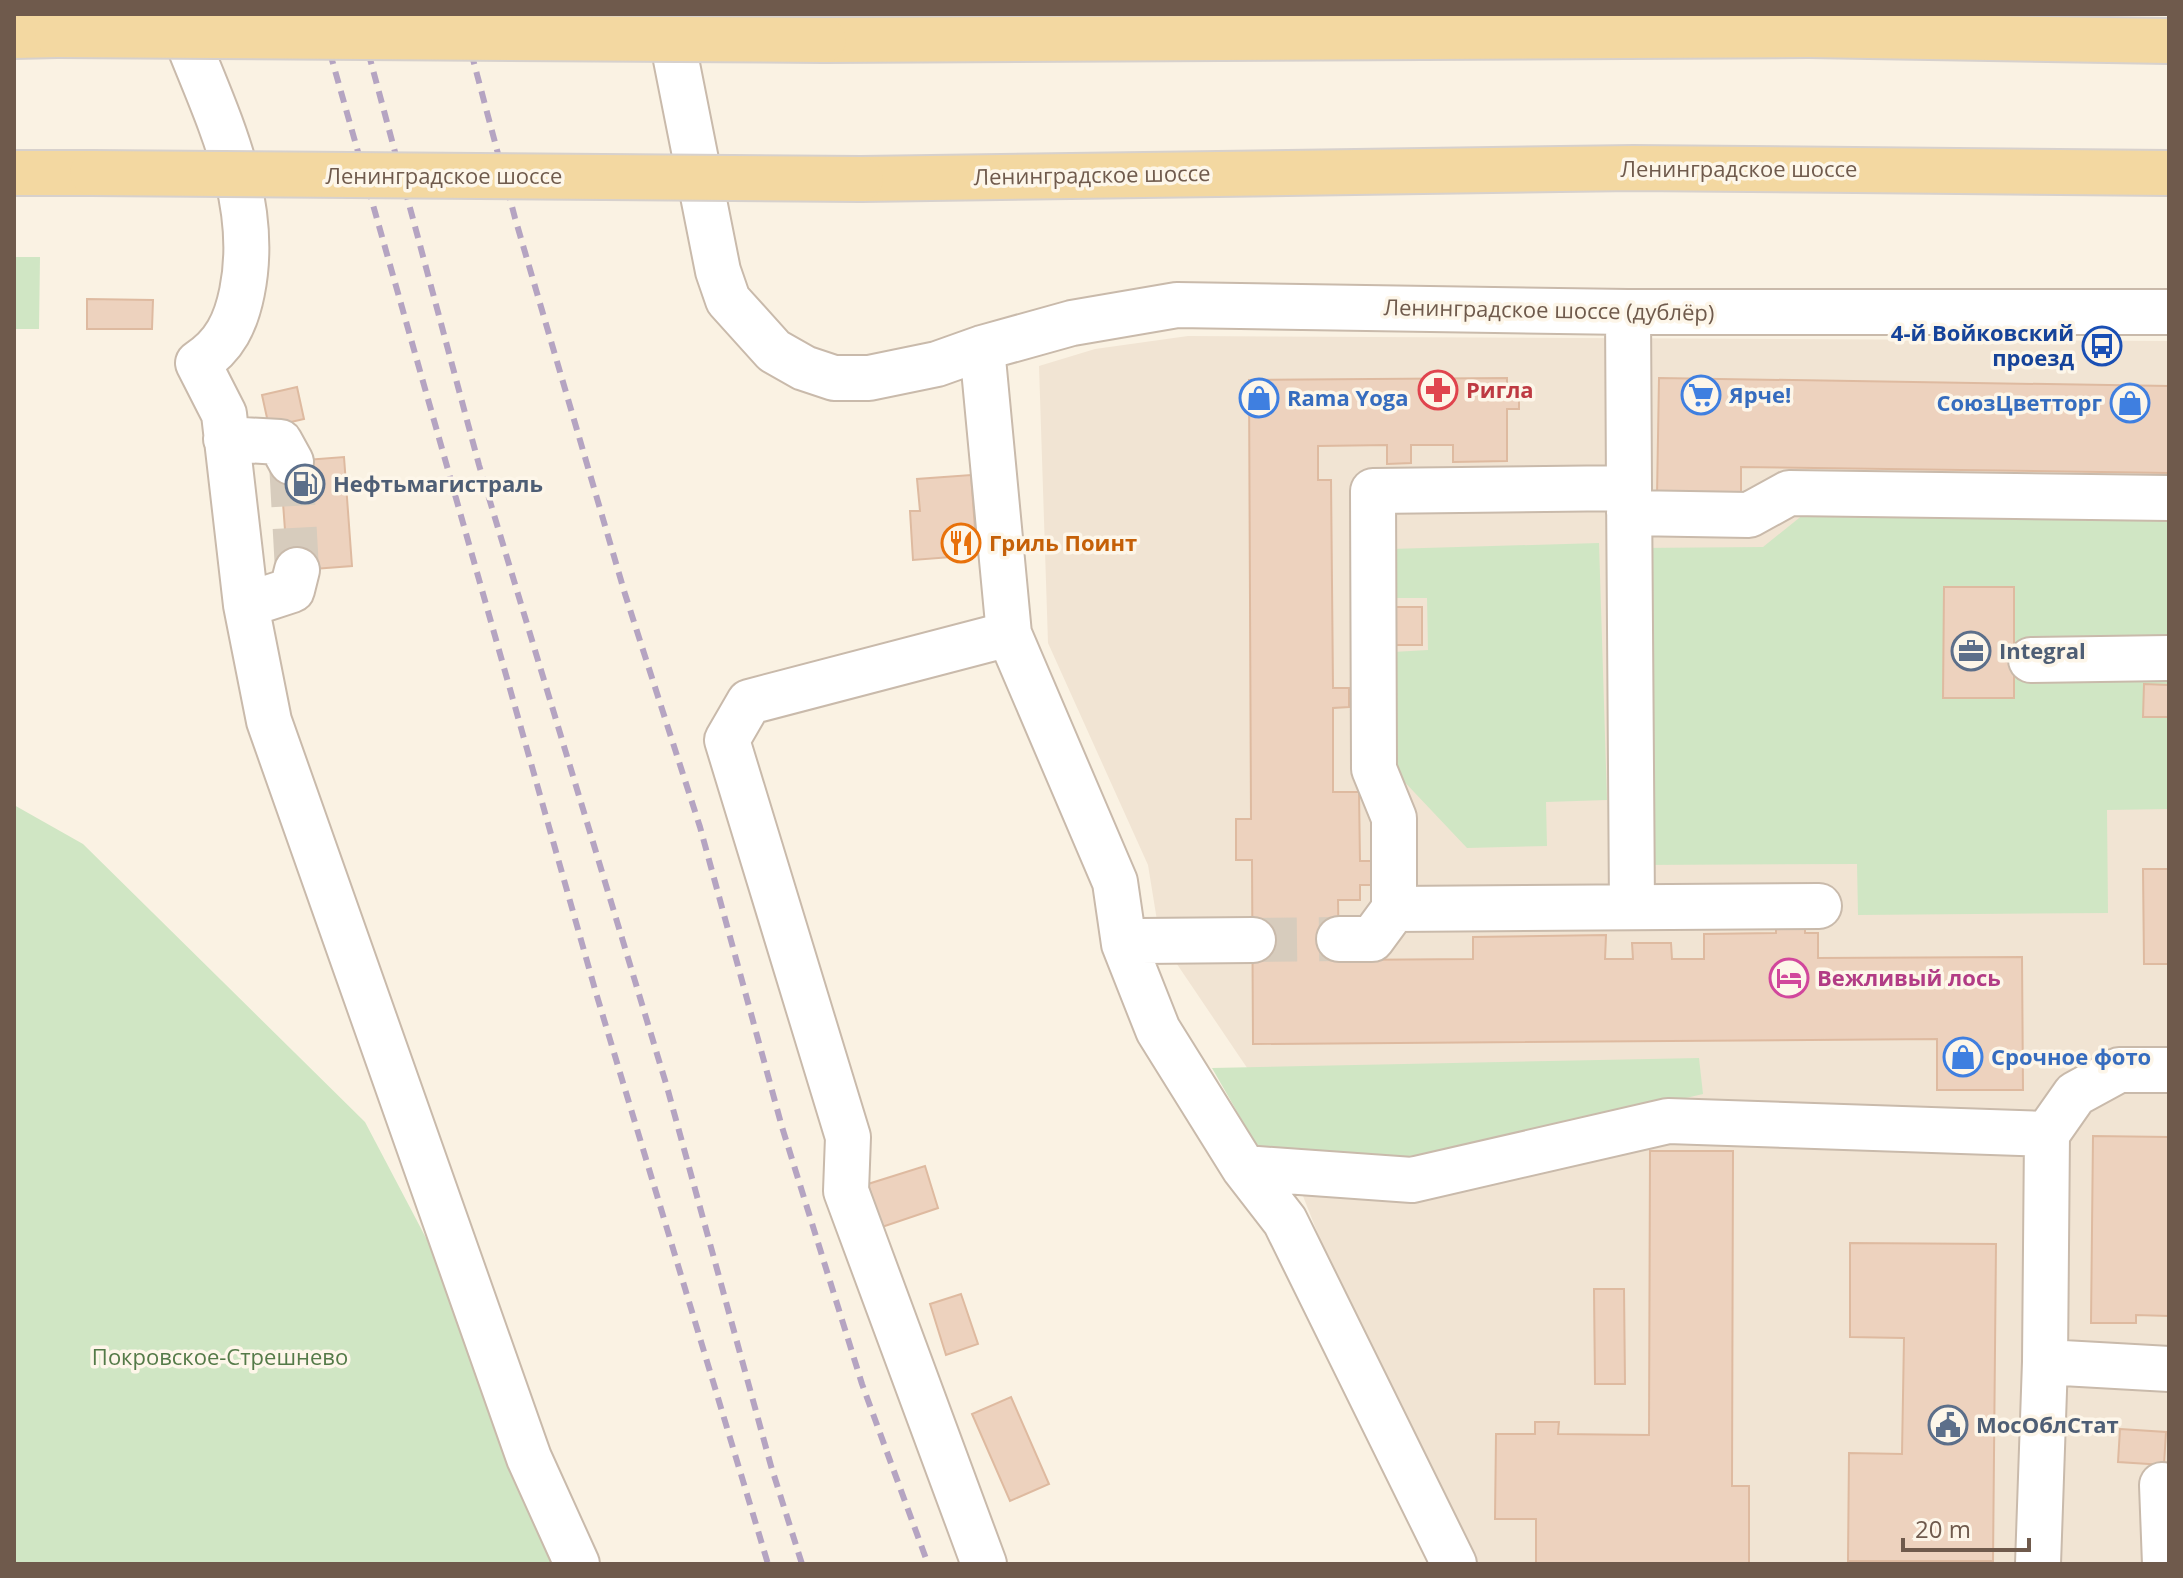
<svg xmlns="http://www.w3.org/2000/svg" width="2183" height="1578" font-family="'Open Sans',sans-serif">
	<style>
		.residential { fill: #f1e4d3 }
		.green { fill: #d0e6c4 }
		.building { fill: #edd2be; stroke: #debaa0; stroke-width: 2 }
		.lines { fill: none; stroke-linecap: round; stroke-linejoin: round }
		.minor-tunnel { stroke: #d7ccbd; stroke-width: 44; stroke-dasharray: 44 22; stroke-linecap: butt }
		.minor-casing { stroke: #c9baab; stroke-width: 48 }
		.major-casing { stroke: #d7d1cd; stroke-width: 48 }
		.minor { stroke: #fff; stroke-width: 44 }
		.major { stroke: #f3d8a1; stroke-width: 44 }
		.rail { stroke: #b5a4c2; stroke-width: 6; stroke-dasharray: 12 8; stroke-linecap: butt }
		.major-bridge-casing { stroke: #d7d1cd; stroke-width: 48; stroke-linecap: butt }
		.major-bridge { stroke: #f3d8a1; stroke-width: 44 }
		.labels { text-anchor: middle; stroke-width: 7; stroke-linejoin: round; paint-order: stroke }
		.street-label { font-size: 22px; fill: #6f5a4c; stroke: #fdf6e9 }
		.transit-label { font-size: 22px; font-weight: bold; fill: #164399; stroke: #fdf6e9; text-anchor: end }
		.health-label { font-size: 22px; font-weight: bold; fill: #be3a42; stroke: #fdf6e9; text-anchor: start }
		.shop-label { font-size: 22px; font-weight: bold; fill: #366cbe; stroke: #fdf6e9; text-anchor: start }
		.service-label { font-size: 22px; font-weight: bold; fill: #4e5e75; stroke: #fdf6e9; text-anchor: start }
		.food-label { font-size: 22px; font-weight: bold; fill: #c56008; stroke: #fdf6e9; text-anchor: start }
		.hotel-label { font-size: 22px; font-weight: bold; fill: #b23c85; stroke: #fdf6e9; text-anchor: start }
		.park-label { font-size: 22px; fill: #547a48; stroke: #fdf6e9 }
	</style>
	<rect width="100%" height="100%" fill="#faf2e3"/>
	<!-- residential -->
	<path class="residential" d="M1188,336L2169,341V1564H1448L1260,1087L1160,939L1148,865L1048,643L1039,366L1095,349Z"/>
	<!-- green -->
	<path class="green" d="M14,257H40L39,329H14Z
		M2169,507V809L2107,810L2108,913L1858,915L1857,864L1639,865L1637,548L1763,547L1809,510Z
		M1599,543L1607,800L1546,802L1547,846L1467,848L1397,774L1393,652L1428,650L1427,598H1392L1390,549Z
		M14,805L83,844L365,1122L456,1295L567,1564H14Z
		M1699,1058L1703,1094L1405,1164L1259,1150L1212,1068Z"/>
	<!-- building -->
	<path class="building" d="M87,299L153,300L152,329H87Z
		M1507,378V391H1519V409H1507V461L1453,462V445H1411V463L1387,464V445L1318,446V480H1331L1333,688H1349V707L1333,708V792H1359L1360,861H1371V885H1360V900H1338L1339,960L1473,959V937L1606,935L1605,959H1633L1632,943H1671L1672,959H1704V934L1776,933V916H1805V933H1818V958L2022,957L2023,1090H1937V1039L1253,1044L1252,860H1236V819H1251L1249,380Z
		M1659,378L2169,386V473L1741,467V498L1657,497Z
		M297,387L304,419L269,427L262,395Z
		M344,457L352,566L288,571L280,462Z
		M971,475L977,555L913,560L910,511H920L917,479Z
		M1944,587H2014V698H1943Z
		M1388,607H1422V645H1389Z
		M2144,684L2169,685V717H2143Z
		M2143,869H2169V964H2144Z
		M2093,1136L2169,1137V1316L2136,1315V1323H2091Z
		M1650,1151H1733L1732,1486H1749V1564H1536V1519H1495L1496,1434H1535V1422H1559L1558,1434L1649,1435Z
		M925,1166L938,1208L882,1227L868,1184Z
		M1850,1243L1996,1244L1993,1561H1848L1849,1453L1902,1454L1904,1338L1850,1337Z
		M1594,1289H1624L1625,1384H1595Z
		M961,1294L978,1344L946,1355L930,1304Z
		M1011,1397L1049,1484L1010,1501L972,1414Z
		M2120,1429L2166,1432L2164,1465L2118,1462Z"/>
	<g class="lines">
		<!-- minor-tunnel -->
		<path class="minor-tunnel" d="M291,462L297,570
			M1253,940L1339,939"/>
		<!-- minor casing -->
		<g class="minor-casing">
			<path id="minor" d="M177,14C210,104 262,194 242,292C236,322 225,346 198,363L224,414L246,605L269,721L529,1458L577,1564
				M667,14L718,271L728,300L774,351L804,368L834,378H869L937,364L982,348L1072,323L1177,305L1628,312H2169
				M1628,312L1629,488L1373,491L1374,769L1394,818V909L1819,906
				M982,348L1009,634L1115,882L1124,944L1158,1030L1244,1168L1285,1221L1454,1564
				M226,439L280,442L291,462
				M1629,488L1632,907
				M1629,513L1749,515L1789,493L2169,498
				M246,605L292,590L297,570
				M2031,660L2169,658
				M1339,939H1372L1394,909
				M1124,944L1141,941L1253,940
				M2169,1070H2119L2075,1094L2047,1134L2045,1362L2169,1369
				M1244,1168L1412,1180L1668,1121L2047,1134
				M2162,1485L2165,1564
				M984,1564L846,1191L848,1137L727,740L749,702L1009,634
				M2038,1564L2045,1362"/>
		</g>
		<!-- major casing -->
		<g class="major-casing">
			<path id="major" d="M14,36L57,35
				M824,40L1808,35L2169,41
				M14,173H92
				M861,179L1633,168L2169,173"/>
		</g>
		<!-- minor -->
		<use href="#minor" class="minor"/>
		<!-- major -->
		<use href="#major" class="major"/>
		<!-- rail -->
		<path class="rail" d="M319,14L596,993L768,1564
			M358,14L479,465L667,1087L771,1466L802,1564
			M461,14L515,218L625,594L700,827L782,1127L862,1384L928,1564"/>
		<!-- major-bridge casing -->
		<g class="major-bridge-casing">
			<path id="major-bridge" d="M57,35L824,40
				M92,173L861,179"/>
		</g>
		<!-- major-bridge -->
		<use href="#major-bridge" class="major-bridge"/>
	</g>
	<!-- icons -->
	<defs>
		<g id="bus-ring" transform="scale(2)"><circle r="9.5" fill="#fdf6e9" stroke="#1a4fb4" stroke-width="1.5"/><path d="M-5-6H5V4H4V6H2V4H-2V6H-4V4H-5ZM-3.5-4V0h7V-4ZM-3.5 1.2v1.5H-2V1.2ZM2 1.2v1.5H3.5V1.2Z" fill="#1a4fb4"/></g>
		<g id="pharmacy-ring" transform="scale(2)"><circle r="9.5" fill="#fdf6e9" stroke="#e0444e" stroke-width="1.5"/><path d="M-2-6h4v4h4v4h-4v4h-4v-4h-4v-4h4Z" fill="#e0444e"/></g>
		<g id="supermarket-ring" transform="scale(2)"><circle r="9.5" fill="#fdf6e9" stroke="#3f7fe0" stroke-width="1.5"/><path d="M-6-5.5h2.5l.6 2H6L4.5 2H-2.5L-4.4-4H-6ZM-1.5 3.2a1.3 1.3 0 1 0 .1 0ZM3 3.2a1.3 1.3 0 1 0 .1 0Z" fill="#3f7fe0"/></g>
		<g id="shop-ring" transform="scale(2)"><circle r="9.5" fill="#fdf6e9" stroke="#3f7fe0" stroke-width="1.5"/><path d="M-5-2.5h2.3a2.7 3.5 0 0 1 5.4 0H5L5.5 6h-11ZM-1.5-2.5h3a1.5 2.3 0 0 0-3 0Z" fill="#3f7fe0"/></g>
		<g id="fuel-ring" transform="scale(2)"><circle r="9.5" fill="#fdf6e9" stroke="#5c6f8a" stroke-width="1.5"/><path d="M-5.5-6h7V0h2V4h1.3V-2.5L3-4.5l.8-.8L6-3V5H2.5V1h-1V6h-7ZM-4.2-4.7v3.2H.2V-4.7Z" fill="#5c6f8a"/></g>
		<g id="restaurant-ring" transform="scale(2)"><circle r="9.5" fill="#fdf6e9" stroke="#e8710a" stroke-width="1.5"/><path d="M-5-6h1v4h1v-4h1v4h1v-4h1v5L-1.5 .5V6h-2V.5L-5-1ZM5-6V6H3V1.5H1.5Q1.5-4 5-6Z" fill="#e8710a"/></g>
		<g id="office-ring" transform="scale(2)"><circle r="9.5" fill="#fdf6e9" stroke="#5c6f8a" stroke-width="1.5"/><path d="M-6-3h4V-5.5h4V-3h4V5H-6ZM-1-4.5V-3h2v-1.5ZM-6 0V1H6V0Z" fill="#5c6f8a"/></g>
		<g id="hotel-ring" transform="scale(2)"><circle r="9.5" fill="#fdf6e9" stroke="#d1479c" stroke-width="1.5"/><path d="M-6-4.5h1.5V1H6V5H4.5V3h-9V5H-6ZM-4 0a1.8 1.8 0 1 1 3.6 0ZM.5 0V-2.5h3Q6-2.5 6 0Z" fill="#d1479c"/></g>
		<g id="civic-ring" transform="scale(2)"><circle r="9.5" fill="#fdf6e9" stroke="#5c6f8a" stroke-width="1.5"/><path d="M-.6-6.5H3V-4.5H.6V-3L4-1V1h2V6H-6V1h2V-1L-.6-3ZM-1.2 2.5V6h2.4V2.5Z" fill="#5c6f8a"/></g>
	</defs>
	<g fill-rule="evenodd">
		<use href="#bus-ring" x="2102" y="346"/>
		<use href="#pharmacy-ring" x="1438" y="390"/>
		<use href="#supermarket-ring" x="1701" y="395"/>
		<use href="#shop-ring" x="1259" y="398"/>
		<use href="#shop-ring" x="2130" y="403"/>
		<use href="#fuel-ring" x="305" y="484"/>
		<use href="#restaurant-ring" x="961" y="543"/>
		<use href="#office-ring" x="1971" y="651"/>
		<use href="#hotel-ring" x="1789" y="978"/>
		<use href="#shop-ring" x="1963" y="1057"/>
		<use href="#civic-ring" x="1948" y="1425"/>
	</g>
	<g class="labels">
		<!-- street labels -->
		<g class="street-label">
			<text x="1739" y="177">Ленинградское шоссе</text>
			<text transform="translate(1092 175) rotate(-1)" y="8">Ленинградское шоссе</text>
			<text x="444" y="184">Ленинградское шоссе</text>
			<text transform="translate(1549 310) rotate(1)" y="8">Ленинградское шоссе (дублёр)</text>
		</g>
		<!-- transit labels -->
		<g class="transit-label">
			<text x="2074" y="341">4-й Войковский<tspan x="2074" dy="25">проезд</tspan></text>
		</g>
		<!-- health labels -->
		<g class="health-label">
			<text x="1466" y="398">Ригла</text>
		</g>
		<!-- shop labels -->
		<g class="shop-label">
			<text x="1729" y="403">Ярче!</text>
			<text x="1287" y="406">Rama Yoga</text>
			<text x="2102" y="411" text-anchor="end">СоюзЦветторг</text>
			<text x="1991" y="1065">Срочное фото</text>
		</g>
		<!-- service labels -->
		<g class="service-label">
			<text x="333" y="492">Нефтьмагистраль</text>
			<text x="1999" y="659">Integral</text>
			<text x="1976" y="1433">МосОблСтат</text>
		</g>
		<!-- food labels -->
		<g class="food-label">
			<text x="989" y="551">Гриль Поинт</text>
		</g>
		<!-- hotel labels -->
		<g class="hotel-label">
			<text x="1817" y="986">Вежливый лось</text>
		</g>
		<!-- park labels -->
		<g class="park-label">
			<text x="220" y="1365">Покровское-Стрешнево</text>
		</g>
	</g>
	<!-- border -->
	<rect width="2183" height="1578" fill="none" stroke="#6f5a4c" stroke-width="32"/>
	<!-- scale -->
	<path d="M1903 1538v12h126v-12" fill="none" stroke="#6f5a4c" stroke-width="4"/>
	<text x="1915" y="1538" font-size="24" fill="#6f5a4c" stroke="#fdf6e9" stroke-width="6" paint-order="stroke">20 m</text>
</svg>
